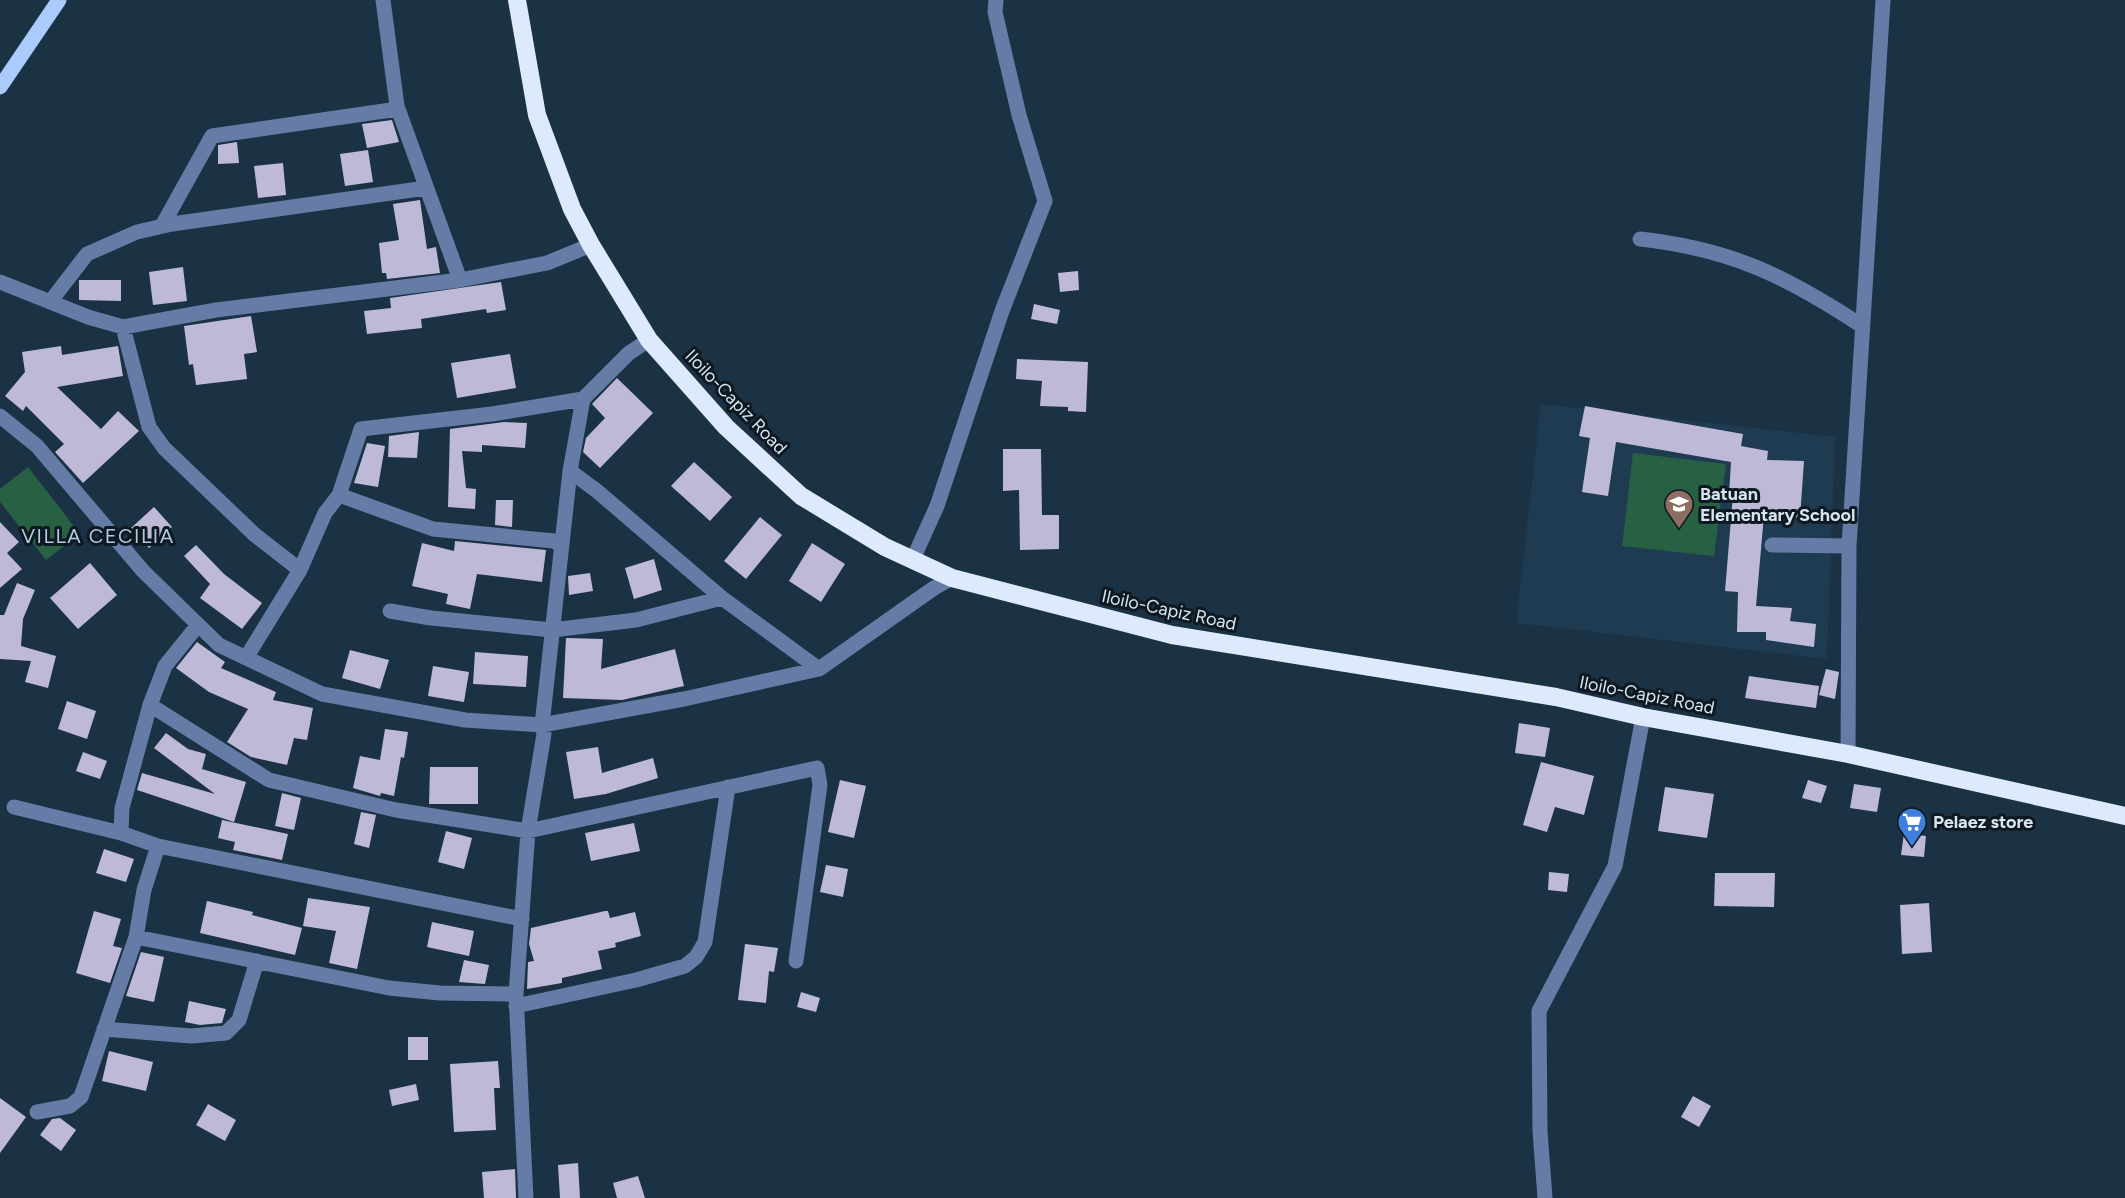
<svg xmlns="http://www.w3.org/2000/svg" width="2125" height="1198" font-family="Figtree,sans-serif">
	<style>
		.built { fill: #1e3b52 }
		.green { fill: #286043 }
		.building { fill: #bfb9d8 }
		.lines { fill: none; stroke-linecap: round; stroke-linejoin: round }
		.minor { stroke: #657da6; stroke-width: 15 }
		.major { stroke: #accbfd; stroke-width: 15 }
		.highway { stroke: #dde9fd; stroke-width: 18 }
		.labels { text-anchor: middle; stroke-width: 6; stroke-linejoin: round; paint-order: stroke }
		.street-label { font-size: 18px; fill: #d7e5f1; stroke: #0e1820 }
		.poi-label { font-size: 18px; font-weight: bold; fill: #d7e5f1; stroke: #0e1820; text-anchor: start }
		.neighbourhood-label { font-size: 20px; letter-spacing: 1.5px; fill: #b0cbe2; stroke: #0e1820 }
	</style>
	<rect width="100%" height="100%" fill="#1b3144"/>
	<!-- built -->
	<path class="built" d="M1541,404L1835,437L1827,659L1516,623Z"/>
	<!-- green -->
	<path class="green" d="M1633,453L1726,464L1714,556L1622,546Z
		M28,467L80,534L46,560L0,502V489Z"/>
	<!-- building -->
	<path class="building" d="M392,120L399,142L367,148L362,124Z
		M237,142L239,163L218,164V145Z
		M368,150L373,182L345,186L340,154Z
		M283,163L286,195L258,198L254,166Z
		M420,200L427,249L436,247L440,273L387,279L386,273H382L379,243L399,240L393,204Z
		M183,267L187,301L153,305L149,272Z
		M1078,271L1079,290L1060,292L1058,273Z
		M79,280H121V301L79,300Z
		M501,282L506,310L487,313L486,309L421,319L422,328L367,334L364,311L391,308L390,298Z
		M1034,304L1060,310L1057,324L1031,319Z
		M251,316L257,352L244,354L247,379L196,385L193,364L189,365L184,326Z
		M61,346L62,355L118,346L123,376L57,387L101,429L118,411L139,431L83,483L55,452L64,444L26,406L23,411L5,396L25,372L22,352Z
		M510,354L516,388L457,398L451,363Z
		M1017,359L1088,362L1086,412L1068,411V407L1040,406L1042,381L1016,379Z
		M617,378L653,413L600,468L583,452L586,438L605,418L592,404Z
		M1585,406L1743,434L1741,446L1768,451L1767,460L1804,461L1800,518L1764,515L1756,606L1792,608L1790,621L1816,624L1814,647L1766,640V632H1737L1738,592L1725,591L1733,495H1729L1731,462L1616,442L1608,496L1582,492L1590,438L1579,436Z
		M504,422L527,423L525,448L482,445V452L462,451L466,488L476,489L475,509L448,507L450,429Z
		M419,432L417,458L388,457L389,436Z
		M367,443L385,446L378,487L354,483Z
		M1003,449H1041L1042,515H1059V549L1020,550L1019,490L1003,491Z
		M694,462L732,497L710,521L671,486Z
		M496,500H513L512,527L495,525Z
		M154,507L172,527L149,548L131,528Z
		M760,517L782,535L746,579L724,561Z
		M0,522L19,542L7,553L22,569L0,588Z
		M455,541L546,550L542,582L477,574L470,609L446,604L448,594L412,586L422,543L454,551Z
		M812,543L845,564L821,602L789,581Z
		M196,545L224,574L262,603L242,629L200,598L210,584L184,556Z
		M654,559L662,590L634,599L625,568Z
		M90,563L117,595L78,629L50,598Z
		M590,573L593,591L569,595L568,576Z
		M17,583L35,590L23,619L21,646L56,656L48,688L25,682L31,661L0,659V615H4Z
		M566,638L603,639L601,669L675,649L684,686L622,700L563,698Z
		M197,642L225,662L221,668L276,692L273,700L313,708L307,740L294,738L287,765L251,757L227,742L248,709L209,692L176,668Z
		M350,650L389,660L380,689L342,678Z
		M475,652L528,656L526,687L473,684Z
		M433,666L469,672L464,702L428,696Z
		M1826,669L1839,672L1835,699L1819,695Z
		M1749,676L1819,686L1816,708L1745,698Z
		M67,701L96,711L87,739L58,729Z
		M1519,723L1550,728L1545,757L1515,753Z
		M385,729L408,732L404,758L401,757L394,796L381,793L380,796L353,788L360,756L380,760Z
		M166,733L188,749L206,754L202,769L246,782L234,822L137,790L142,773L215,794L154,748Z
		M598,747L602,773L653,758L658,778L606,794L574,799L566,752Z
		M83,752L107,761L100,779L76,771Z
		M1541,762L1594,776L1584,815L1555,807L1547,832L1523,825Z
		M430,767H478V804H429Z
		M840,780L866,786L854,838L828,832Z
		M1808,780L1827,786L1821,803L1802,798Z
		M1854,784L1881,788L1877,812L1850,808Z
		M1665,787L1714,794L1707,838L1658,831Z
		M282,793L301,798L294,830L275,826Z
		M361,812L376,815L369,848L354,844Z
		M222,820L288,834L282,860L233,850L235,842L218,838Z
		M634,823L640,851L591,861L585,833Z
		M446,831L472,838L464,869L438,862Z
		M1904,833L1926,836L1924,857L1901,855Z
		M104,849L134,859L126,882L96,873Z
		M826,865L848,869L843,897L820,892Z
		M1549,872L1569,874L1567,892L1548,890Z
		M1715,873H1775L1774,907L1714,906Z
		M308,898L370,907L357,969L329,963L336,931L303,926Z
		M207,901L253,912L252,915L302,928L295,955L200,933Z
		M1929,903L1932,952L1902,954L1900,905Z
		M94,911L121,919L113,946L122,948L110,983L76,973Z
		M605,911H608L610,918L635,912L641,936L615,943L616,947L598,951L602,969L562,978V983L527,989L528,962L534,961L529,944L531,928Z
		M432,922L474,931L469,956L427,947Z
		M745,944L778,948L774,972L769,971L766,1003L738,1000Z
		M141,952L164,957L154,1002L126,996Z
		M464,960L489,965L485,984L459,982Z
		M801,992L820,998L816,1012L797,1007Z
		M189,1001L226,1009L222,1023L200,1025L185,1022Z
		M408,1037H428V1060H408Z
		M109,1051L153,1062L146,1091L102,1081Z
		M498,1061L500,1088H494L496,1130L454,1132L450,1064Z
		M416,1084L419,1100L392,1106L389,1090Z
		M1693,1096L1711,1106L1699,1127L1681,1117Z
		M0,1098L26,1117L0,1153Z
		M208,1104L236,1120L225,1141L196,1125Z
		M60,1118L76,1130L61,1151L40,1135L52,1119Z
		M578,1163L580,1198H560L558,1165Z
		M515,1169L516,1198H484L482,1172Z
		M638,1176L645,1198H617L613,1183Z"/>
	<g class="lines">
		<!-- minor -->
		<path class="minor" d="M383,0L397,106L460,280
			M162,226L212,136L398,109
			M1640,239C1731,249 1786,276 1862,326
			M0,282L88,317L123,327L216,310L460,280L547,263L591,245
			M50,302L87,254L137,232L172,224L426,188
			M123,327L149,427L164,448L255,535L300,570
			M0,416L37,446L143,571L219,645L322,694L465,720L542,725L684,699L819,669L934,588L952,578
			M570,471L597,491L722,598L819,669
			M339,495L433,529L554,541L561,546
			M1772,545L1849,546
			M913,559L937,506L1002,311L1045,201L1019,115L995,12L996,0
			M390,611L431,618L552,630L636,620L722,598
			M246,658L300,570L325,513L339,495L361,429L492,414L583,399
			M150,705L269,780L396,810L528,831L817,768L820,785L796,961
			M1848,754L1849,546L1883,0
			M14,807L121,833
			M158,846L522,919
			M136,937L389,988L440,993L516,994
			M516,1006L636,980L685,966L696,957L705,942L728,787
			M104,1029L191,1036L226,1033L239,1020L257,961
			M37,1112L70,1106L81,1097L136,937L144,890L158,846L121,833L122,808L150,705L165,666L198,625
			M526,1198L516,994L528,831L544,734L542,725L570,471L583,399L629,353L649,340
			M1545,1198L1540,1131L1539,1011L1615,866L1643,717"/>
		<!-- major -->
		<path class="major" d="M0,87L59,0"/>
		<!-- highway -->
		<path class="highway" d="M517,0L537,115L572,209L591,245L649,340L726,427L801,496L885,547L952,578L1172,635L1556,697L1643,717L1848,754L2125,816"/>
	</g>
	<!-- icons -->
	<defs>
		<g id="school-pin" transform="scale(1.5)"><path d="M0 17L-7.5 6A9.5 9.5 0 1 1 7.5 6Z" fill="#8d6e63" stroke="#0e1820"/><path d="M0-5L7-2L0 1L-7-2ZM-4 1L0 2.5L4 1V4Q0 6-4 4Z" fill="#fff"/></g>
		<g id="supermarket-pin" transform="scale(1.5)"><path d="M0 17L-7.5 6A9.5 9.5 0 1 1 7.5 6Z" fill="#3f7fe0" stroke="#0e1820"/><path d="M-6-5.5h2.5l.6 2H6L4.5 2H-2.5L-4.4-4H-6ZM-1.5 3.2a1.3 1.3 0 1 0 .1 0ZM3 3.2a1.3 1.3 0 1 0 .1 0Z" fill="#fff"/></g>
	</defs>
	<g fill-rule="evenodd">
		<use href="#school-pin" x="1679" y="504"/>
		<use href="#supermarket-pin" x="1912" y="822"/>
	</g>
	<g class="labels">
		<!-- street labels -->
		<g class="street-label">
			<text transform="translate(736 402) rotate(46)" y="6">Iloilo-Capiz Road</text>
			<text transform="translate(1169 610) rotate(12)" y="6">Iloilo-Capiz Road</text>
			<text transform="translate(1647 695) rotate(11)" y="6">Iloilo-Capiz Road</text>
		</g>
		<!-- poi labels -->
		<g class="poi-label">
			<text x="1700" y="500">Batuan<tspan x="1700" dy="21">Elementary School</tspan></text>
			<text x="1933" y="828">Pelaez store</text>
		</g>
		<!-- neighbourhood labels -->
		<g class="neighbourhood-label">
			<text x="98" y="543">VILLA CECILIA</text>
		</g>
	</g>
</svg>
